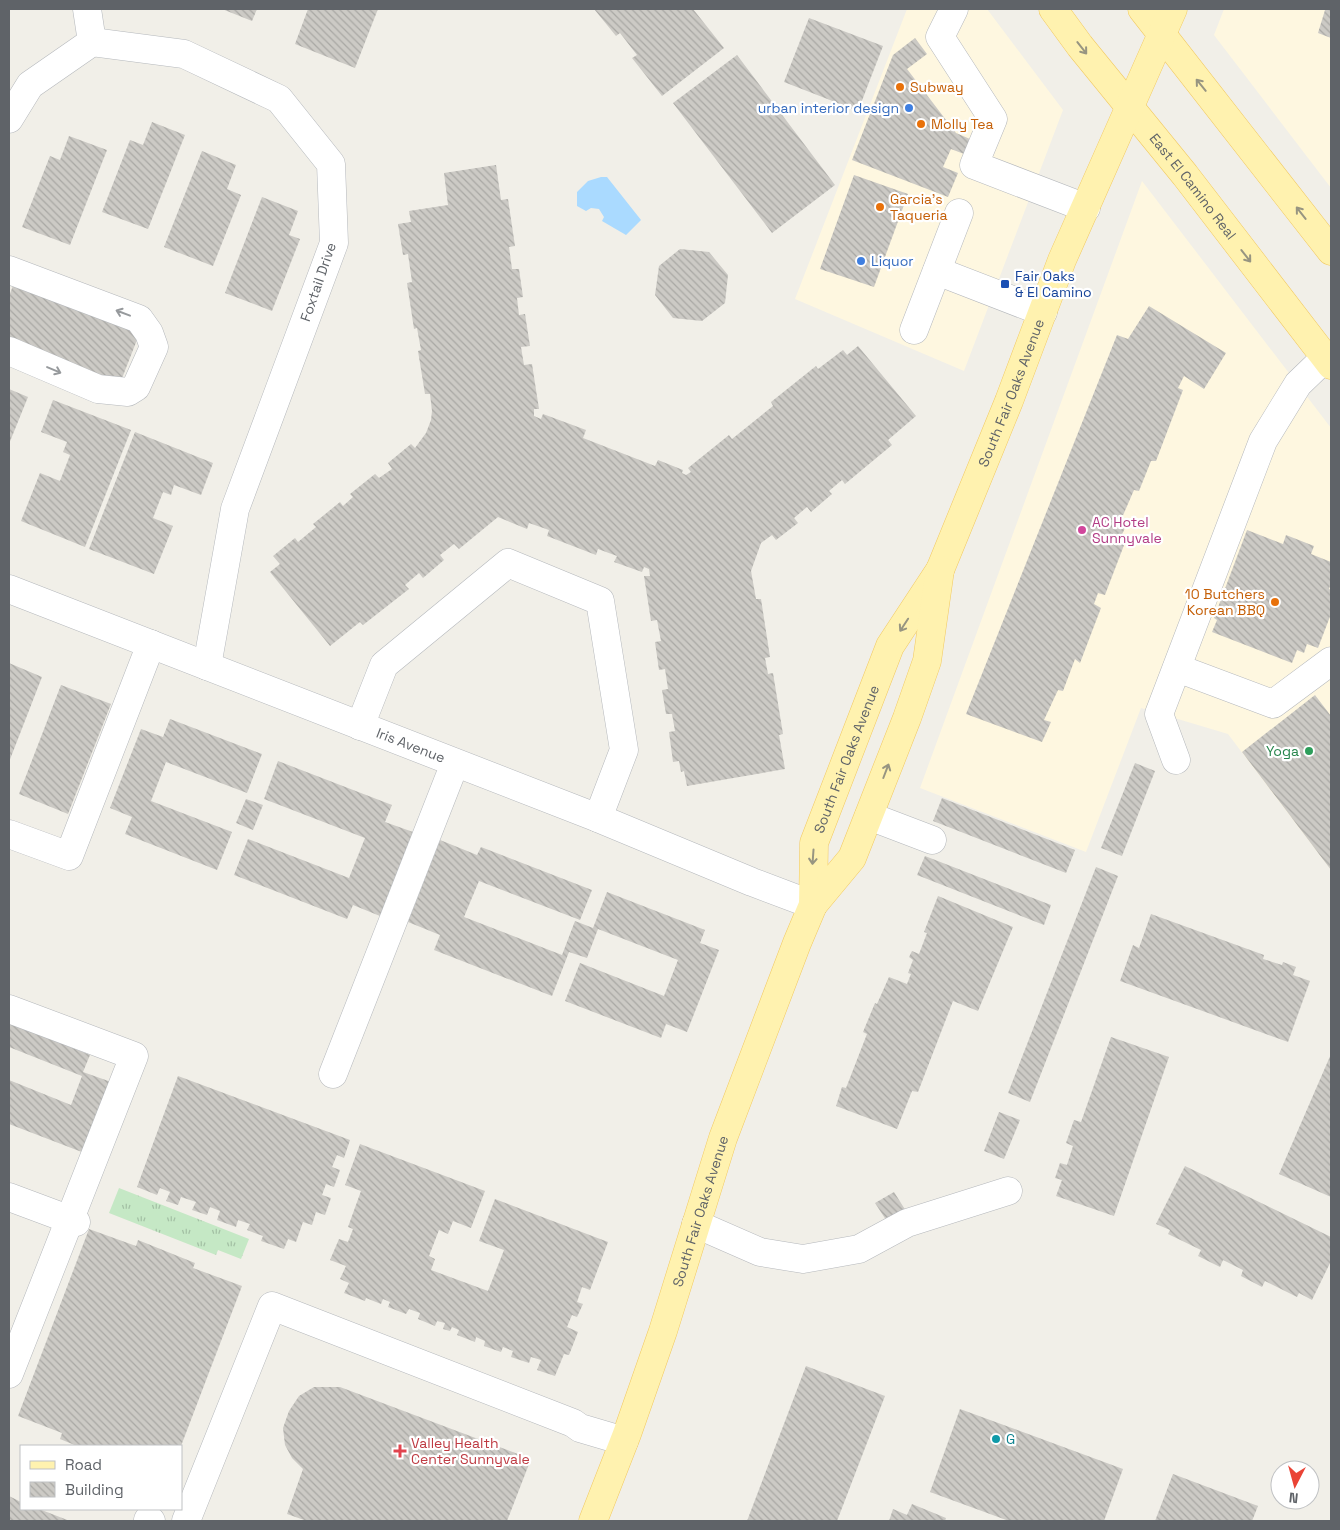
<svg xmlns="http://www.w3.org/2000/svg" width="1340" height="1530" font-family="'Space Grotesk',sans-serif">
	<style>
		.commercial { fill: #fef7e0 }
		.grass { fill: url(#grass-tufts) }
		.water { fill: #aadaff }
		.building { fill: url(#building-back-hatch) }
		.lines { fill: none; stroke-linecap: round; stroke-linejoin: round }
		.minor-casing { stroke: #b5b8bc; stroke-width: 29 }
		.major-casing { stroke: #f2c960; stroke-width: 29 }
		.minor { stroke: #fff; stroke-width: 28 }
		.major { stroke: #fff2af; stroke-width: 28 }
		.oneway { stroke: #979581 }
		.oneway2 { stroke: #979a9d }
		.food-dot { fill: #e8710a; stroke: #fff; stroke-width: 2 }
		.shop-dot { fill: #3f7fe0; stroke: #fff; stroke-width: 2 }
		.transit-dot { fill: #1a4fb4; stroke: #fff; stroke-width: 2 }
		.hotel-dot { fill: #d1479c; stroke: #fff; stroke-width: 2 }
		.leisure-dot { fill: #2e9e5b; stroke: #fff; stroke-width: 2 }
		.culture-dot { fill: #0f9aa8; stroke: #fff; stroke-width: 2 }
		.health-dot { fill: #e0444e; stroke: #fff; stroke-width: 2 }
		.labels { text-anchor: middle; stroke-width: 4.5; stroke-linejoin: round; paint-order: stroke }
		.food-label { font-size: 14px; fill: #c56008; stroke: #fff; text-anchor: start }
		.shop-label { font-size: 14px; fill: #366cbe; stroke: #fff; text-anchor: end }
		.street-label { font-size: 14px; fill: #5f6368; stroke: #fff }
		.transit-label { font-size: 14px; fill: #164399; stroke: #fff; text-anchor: start }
		.hotel-label { font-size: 14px; fill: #b23c85; stroke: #fff; text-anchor: start }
		.leisure-label { font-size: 14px; fill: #27864d; stroke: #fff; text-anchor: end }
		.culture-label { font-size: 14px; fill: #0d838f; stroke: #fff; text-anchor: start }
		.health-label { font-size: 14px; fill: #be3a42; stroke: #fff; text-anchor: start }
	</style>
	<defs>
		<pattern id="grass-tufts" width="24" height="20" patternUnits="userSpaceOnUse" patternTransform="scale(1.25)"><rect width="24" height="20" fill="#c5e8c5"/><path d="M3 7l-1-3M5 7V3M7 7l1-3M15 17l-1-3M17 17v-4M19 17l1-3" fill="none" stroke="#a3c0a4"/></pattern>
		<pattern id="building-back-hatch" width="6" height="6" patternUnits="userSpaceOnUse" patternTransform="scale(1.25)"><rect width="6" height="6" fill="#cccac5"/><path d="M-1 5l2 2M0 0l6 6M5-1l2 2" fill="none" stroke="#a9a8a4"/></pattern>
	</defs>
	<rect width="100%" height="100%" fill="#f1efe8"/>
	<!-- commercial -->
	<path class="commercial" d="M907,9H987L1063,110L964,371L795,299Z
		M1224,9H1331V188L1214,35Z
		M1142,181L1331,428V870L1228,734L1141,708L1086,852L920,788Z"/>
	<!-- grass -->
	<path class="grass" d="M119,1188L249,1239L241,1259L218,1250L216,1255L109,1213Z"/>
	<!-- water -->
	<path class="water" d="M601,177H607L641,220L626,235L602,221L604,217L599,209L591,208L586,211L577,206V192L588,181Z"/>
	<!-- building -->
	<path class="building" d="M222,9H257L252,21Z
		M308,9H378L355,68L295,44Z
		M594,9H693L724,48L662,96L632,58L637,55L620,33L616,36Z
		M1321,9H1331V38L1318,33L1325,10Z
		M809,18L883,46L858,111L784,82Z
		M915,38L927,54L907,69L956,133L970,139L964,154L951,149L943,167L958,173L948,197L852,160L893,55Z
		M737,55L835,185L772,233L673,103Z
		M152,122L185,135L148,229L102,212L130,140L143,145Z
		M69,136L107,150L70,245L22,227L50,156L60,160Z
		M202,151L236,165L227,189L241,195L213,266L164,247Z
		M496,165L501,200L508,199L515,246L509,247L512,269H519L523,297L517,298L519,315L525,314L530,346L521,347L524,365L532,364L539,409H534V416L541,419L543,414L586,430L583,438L655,466L658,460L683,470L682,473L686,475L691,472L688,468L729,435L732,439L773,406L771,402L816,366L818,369L843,350L847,355L858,346L916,416L888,440L892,445L845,484L842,480L829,491L832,494L811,512L807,507L794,518L798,523L776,540L772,535L761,543L751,571L756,599H761L770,657L765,658L768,674L773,673L783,734L779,735L785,769L687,786L684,771L681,772L679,761L673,762L669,732L675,731L672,714H666L662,690L668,689L665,669L659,670L655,642L661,641L657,620L651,621L644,576H650L649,569L644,567L642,572L614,562L617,556L598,549L596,555L547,536L549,530L529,523L527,529L498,517L459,549L454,544L440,555L444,560L423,578L419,573L405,585L409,589L363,625L360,622L330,646L270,572L280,564L273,556L295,538L298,542L316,527L313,524L340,502L343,506L353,497L350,494L375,474L379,478L392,469L388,463L411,444L415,448L426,433L431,420L432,411L430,394H425L418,351L421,350L417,328L414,329L407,283L412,282L408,254L403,255L398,224L411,222L409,211L448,205L444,173Z
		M854,175L908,194L874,287L820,269Z
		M262,197L298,211L289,235L300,239L272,311L225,293Z
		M680,249L709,252L728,275L725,303L702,321L673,318L655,295L659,266Z
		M16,278L142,327L119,386L9,343V296Z
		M1149,306L1226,353L1204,389L1184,376L1178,388L1183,390L1156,461H1151L1139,491L1134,490L1121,520L1127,523L1121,537L1126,540L1105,595L1098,593L1094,604L1101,608L1080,663L1075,659L1063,691L1058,690L1044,720L1051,722L1042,742L966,714L1117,335L1128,339Z
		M9,389L28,397L9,444Z
		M53,400L131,430L85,547L21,521L40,473L60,481L70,455L63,452L67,442L41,432Z
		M135,432L213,463L201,495L174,485L171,495L163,492L153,518L173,526L154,574L89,549Z
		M1247,530L1283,544L1286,535L1314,546L1311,554L1331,562V583L1329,589L1331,590V614L1318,648L1307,644L1304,653L1297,650L1292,663L1212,632L1217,620L1214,618Z
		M9,663L42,677L9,762Z
		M61,685L111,704L68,814L19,794Z
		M1315,695L1331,716V870L1242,752Z
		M170,719L262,754L247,793L166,762L151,801L232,832L217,870L125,834L132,817L110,808L141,729L163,737Z
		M278,761L392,805L385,822L413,832L380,916L353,905L347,919L234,875L248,839L349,878L365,838L264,799Z
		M1135,763L1155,771L1122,856L1101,848Z
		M942,798L1075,850L1066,873L933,821Z
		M246,799L263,805L253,830L236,823Z
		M440,840L477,855L481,847L592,890L580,920L479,881L464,917L562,955L575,921L593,928L607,892L705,930L700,943L719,950L687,1032L666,1024L661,1038L565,1001L580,963L664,996L678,960L598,929L587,958L569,952L552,996L434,950L440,935L408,922Z
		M925,856L1051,905L1044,925L917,875Z
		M1096,867L1118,876L1030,1102L1008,1093Z
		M938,896L1013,927L978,1011L953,1001L918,1092L912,1091L897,1129L836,1106L842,1087L846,1088L867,1034L863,1032L875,1003L877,1004L889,977L907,984L911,974L908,973L913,960L909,957L912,951L919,954L927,933L924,932Z
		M1151,914L1264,955L1263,959L1282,965L1283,962L1296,967L1293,975L1310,981L1288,1042L1120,981L1133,945L1139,948Z
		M9,1022L90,1055L83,1072L114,1083L87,1154L9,1124V1080L71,1105L82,1076L9,1047Z
		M1111,1037L1169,1057L1114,1216L1056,1196L1062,1180L1055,1178L1060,1163L1067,1165L1073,1146L1066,1143L1074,1120L1081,1122Z
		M1331,1054V1197L1279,1174Z
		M178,1076L350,1140L344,1158L337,1155L332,1167L340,1170L334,1187L326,1184L322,1195L331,1198L325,1215L316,1212L312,1225L303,1222L296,1242L288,1239L284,1249L261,1241L263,1236L247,1230L250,1224L238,1220L236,1227L217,1220L220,1211L210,1207L207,1215L192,1210L196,1202L181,1197L178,1205L166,1201L170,1192L160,1188L157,1195L137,1187Z
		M999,1112L1020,1120L1004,1159L984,1151Z
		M360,1144L485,1191L471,1228L453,1221L448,1234L439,1230L429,1256L435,1259L431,1270L488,1291L504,1250L479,1241L495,1199L608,1242L590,1290L582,1287L577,1302L583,1304L577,1317L572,1315L567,1327L578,1332L569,1355L564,1354L555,1376L537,1370L541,1360L531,1357L529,1363L511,1357L513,1351L503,1347L501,1352L484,1346L485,1341L476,1337L475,1342L457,1335L459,1330L452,1327L450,1331L443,1329L445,1323L437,1321L435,1326L418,1319L420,1313L409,1309L406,1314L388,1307L390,1302L383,1299L381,1304L366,1298L365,1301L344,1293L349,1283L340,1279L346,1266L330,1260L339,1239L348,1242L353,1229L348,1227L361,1191L345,1185Z
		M1185,1166L1331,1237V1261L1312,1300L1299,1293L1297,1297L1265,1281L1262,1287L1241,1276L1243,1270L1223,1260L1220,1267L1198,1256L1201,1250L1168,1234L1170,1230L1156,1224Z
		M894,1192L906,1211L888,1223L875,1203Z
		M89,1229L136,1246L138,1240L195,1263L193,1268L242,1286L181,1446H77L60,1439L62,1433L18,1416Z
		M806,1366L885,1396L837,1521H747Z
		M314,1387H340L531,1459L507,1521H307L287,1514L303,1469L292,1458L285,1445L283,1428L289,1411L299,1396Z
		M960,1409L1123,1469L1104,1521H1009L930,1492Z
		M1173,1474L1258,1506L1252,1521H1155Z
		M9,1496L21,1502V1509H39L70,1521H9Z
		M912,1504L946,1518L945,1521H889L893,1509L907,1515Z"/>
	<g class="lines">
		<!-- minor casing -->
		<g class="minor-casing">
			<g id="minor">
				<path d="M87,9L92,42"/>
				<path d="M954,9L940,37L993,119L974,165L1086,208"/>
				<path d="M92,42L184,54L279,99L331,164L334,243L235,509L207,666"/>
				<path d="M9,119L30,85L92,42"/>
				<path d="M9,270L139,319L149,333L154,347L136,387L128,392L98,389L9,351"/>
				<path d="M937,271L1043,312"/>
				<path d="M914,330L959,213"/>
				<path id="s1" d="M9,589L598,818L752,882L813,905"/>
				<path d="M1177,668L1273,704L1331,661"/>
				<path d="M360,726L384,665L508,563L600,601L624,750L598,818"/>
				<path d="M1176,760L1159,714L1263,441L1298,384L1325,358"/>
				<path d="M869,816L932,840"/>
				<path d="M9,834L69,856L151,644"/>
				<path d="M9,1009L134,1056L9,1374"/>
				<path d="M333,1074L455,763"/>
				<path d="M9,1197L76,1222"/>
				<path d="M696,1224L760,1252L803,1259L859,1249L907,1223L1008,1191"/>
				<path d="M148,1520L151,1521"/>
				<path d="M186,1521L272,1306L573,1423L580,1428L624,1441"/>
			</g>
		</g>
		<!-- major casing -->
		<g class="major-casing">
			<g id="major">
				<path id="s2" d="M1053,9L1080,46L1185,175L1331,365"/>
				<path d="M1142,9L1331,251"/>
				<path id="s3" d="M813,905L814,843L890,646L940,570L1009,401L1062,260L1173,9"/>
				<path id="s4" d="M593,1521L627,1434L663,1331L723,1138L797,943L813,905L852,858L907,718L927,661L940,570"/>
			</g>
		</g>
		<!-- minor -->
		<use href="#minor" class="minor"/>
		<!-- major -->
		<use href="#major" class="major"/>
	</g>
	<!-- one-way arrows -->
	<defs><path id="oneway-shaft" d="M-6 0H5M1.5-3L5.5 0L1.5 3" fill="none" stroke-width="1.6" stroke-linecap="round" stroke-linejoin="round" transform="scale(1.25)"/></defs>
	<g class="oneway">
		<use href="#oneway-shaft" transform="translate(1082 48) rotate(52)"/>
		<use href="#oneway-shaft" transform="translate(1201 85) rotate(-129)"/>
		<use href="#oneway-shaft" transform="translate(1301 213) rotate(-128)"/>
		<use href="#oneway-shaft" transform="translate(1246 256) rotate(52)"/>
		<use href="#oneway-shaft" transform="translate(904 625) rotate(123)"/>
		<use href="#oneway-shaft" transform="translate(886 771) rotate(-69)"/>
		<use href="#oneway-shaft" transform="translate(813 857) rotate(94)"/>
	</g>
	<g class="oneway2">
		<use href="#oneway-shaft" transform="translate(123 313) rotate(-159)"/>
		<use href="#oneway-shaft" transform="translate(54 370) rotate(23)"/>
	</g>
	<!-- markers -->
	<g class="food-dot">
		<circle cx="900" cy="87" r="5"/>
		<circle cx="921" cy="124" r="5"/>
		<circle cx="880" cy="207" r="5"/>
		<circle cx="1275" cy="602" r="5"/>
	</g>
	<g class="shop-dot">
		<circle cx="909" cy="108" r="5"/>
		<circle cx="861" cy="261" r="5"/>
	</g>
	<rect class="transit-dot" x="1000" y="279" width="10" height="10" rx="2.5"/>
	<circle class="hotel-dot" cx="1082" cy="530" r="5"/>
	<circle class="leisure-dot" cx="1309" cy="751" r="5"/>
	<circle class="culture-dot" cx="996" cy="1439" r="5"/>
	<path class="health-dot" d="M397.5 1443.5h5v5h5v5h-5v5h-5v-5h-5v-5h5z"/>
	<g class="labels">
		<!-- food labels -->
		<g class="food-label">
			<text x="910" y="92">Subway</text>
			<text x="931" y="129">Molly Tea</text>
			<text x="890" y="204">Garcia's<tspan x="890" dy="16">Taqueria</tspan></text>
			<text x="1265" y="599" text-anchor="end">10 Butchers<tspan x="1265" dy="16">Korean BBQ</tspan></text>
		</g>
		<!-- shop labels -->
		<g class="shop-label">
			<text x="899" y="113">urban interior design</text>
			<text x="871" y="266" text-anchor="start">Liquor</text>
		</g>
		<!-- street labels -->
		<g class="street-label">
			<text dy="5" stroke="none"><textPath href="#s2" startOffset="226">East El Camino Real</textPath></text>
			<text transform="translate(318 282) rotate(-71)" y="5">Foxtail Drive</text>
			<text dy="5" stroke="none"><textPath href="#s3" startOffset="555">South Fair Oaks Avenue</textPath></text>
			<text dy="5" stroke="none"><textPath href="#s1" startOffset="431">Iris Avenue</textPath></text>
			<text dy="5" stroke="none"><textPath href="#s3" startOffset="152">South Fair Oaks Avenue</textPath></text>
			<text dy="5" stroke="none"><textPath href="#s4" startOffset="328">South Fair Oaks Avenue</textPath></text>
		</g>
		<!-- transit labels -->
		<g class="transit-label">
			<text x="1015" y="281">Fair Oaks<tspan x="1015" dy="16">&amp; El Camino</tspan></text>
		</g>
		<!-- hotel labels -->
		<g class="hotel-label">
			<text x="1092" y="527">AC Hotel<tspan x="1092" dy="16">Sunnyvale</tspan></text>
		</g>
		<!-- leisure labels -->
		<g class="leisure-label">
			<text x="1299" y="756">Yoga</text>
		</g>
		<!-- culture labels -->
		<g class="culture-label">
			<text x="1006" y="1444">G</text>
		</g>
		<!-- health labels -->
		<g class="health-label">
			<text x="411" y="1448">Valley Health<tspan x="411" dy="16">Center Sunnyvale</tspan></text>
		</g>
	</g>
	<!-- border -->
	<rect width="1340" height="1530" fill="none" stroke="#5f6368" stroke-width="20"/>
	<!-- legend -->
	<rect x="20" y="1445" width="162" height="65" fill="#ffffff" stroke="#bfc1c3"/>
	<rect x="30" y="1461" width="25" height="8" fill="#fff2af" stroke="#bfc1c3"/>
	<text x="65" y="1470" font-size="15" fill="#5f6368">Road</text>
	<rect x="30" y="1482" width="25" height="15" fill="url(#building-back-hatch)" stroke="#bfc1c3"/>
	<text x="65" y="1495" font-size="15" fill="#5f6368">Building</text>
	<!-- north arrow -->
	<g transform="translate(1295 1485) rotate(186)"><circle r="24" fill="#ffffff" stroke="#bfc1c3"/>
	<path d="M0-4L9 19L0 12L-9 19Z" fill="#ea4335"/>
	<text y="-8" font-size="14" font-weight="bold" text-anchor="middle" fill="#5f6368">N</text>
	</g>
</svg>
